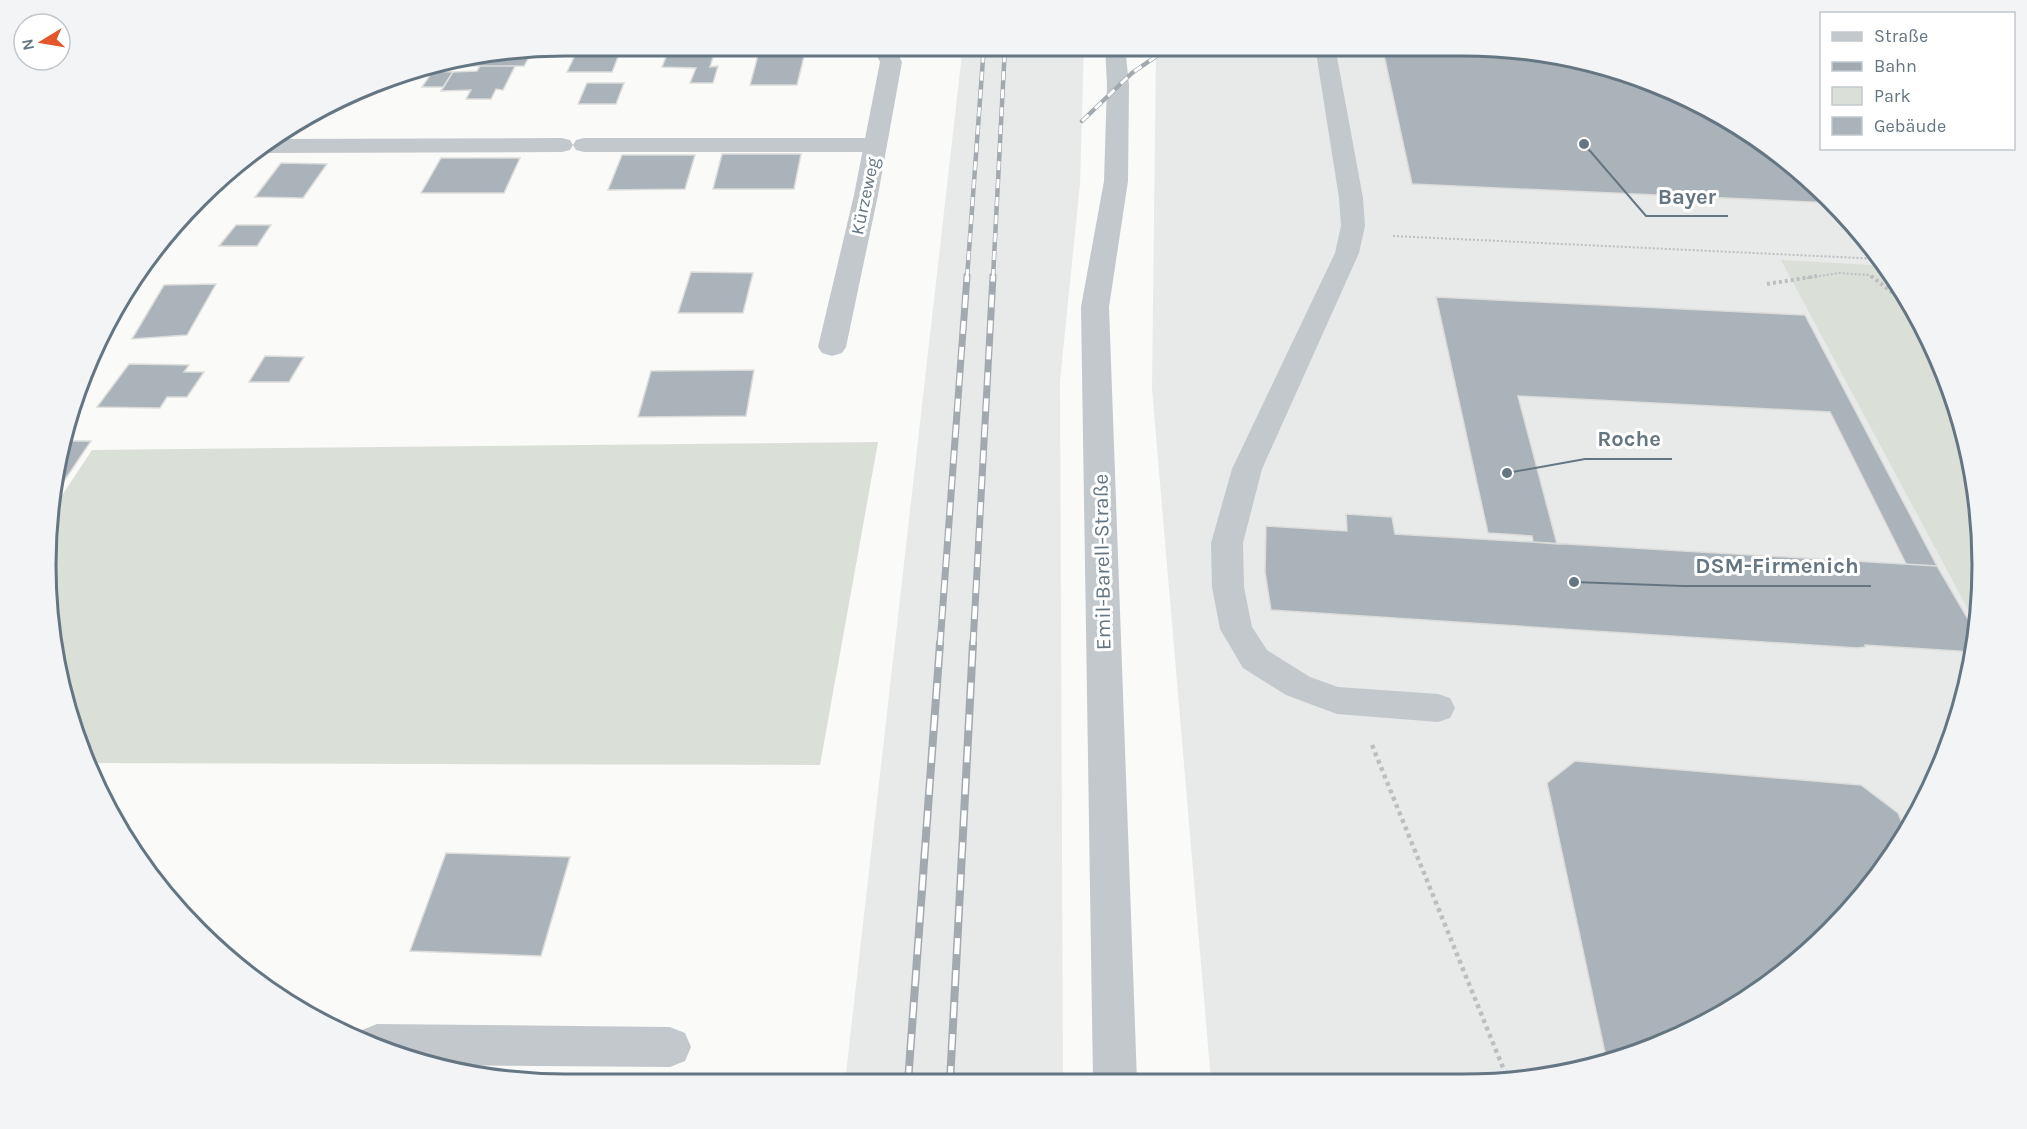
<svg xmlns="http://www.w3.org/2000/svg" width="2027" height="1129" font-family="Karla,sans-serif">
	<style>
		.built { fill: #e8e9e9 }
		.green { fill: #dadfd7 }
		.building { fill: #aab3b9; stroke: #dcdcda; stroke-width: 1.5 }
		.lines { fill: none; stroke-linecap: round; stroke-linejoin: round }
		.path-far2 { stroke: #bbbfc2; stroke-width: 2; stroke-dasharray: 2 2; stroke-linecap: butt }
		.path-far1 { stroke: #bbbfc2; stroke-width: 4; stroke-dasharray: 3 3; stroke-linecap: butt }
		.path { stroke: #bbbfc2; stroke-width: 4.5; stroke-dasharray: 4 4; stroke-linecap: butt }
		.service { fill: #c3c8cc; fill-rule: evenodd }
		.minor { fill: #c3c8cc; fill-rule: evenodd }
		.rail-far2-casing { stroke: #a2aab0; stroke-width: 4.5 }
		.rail-far1-casing { stroke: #a2aab0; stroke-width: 7 }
		.rail-casing { stroke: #a2aab0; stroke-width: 8 }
		.rail-far2 { stroke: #fff; stroke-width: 3; stroke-dasharray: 9; stroke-linecap: butt }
		.rail-far1 { stroke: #fff; stroke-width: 4.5; stroke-dasharray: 13; stroke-linecap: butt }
		.rail { stroke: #fff; stroke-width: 5; stroke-dasharray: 16; stroke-linecap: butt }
		.labels { text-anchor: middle; stroke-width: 6; stroke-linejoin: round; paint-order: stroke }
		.far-street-label { font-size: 18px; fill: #657683; stroke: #fff }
		.street-label { font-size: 21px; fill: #657683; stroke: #fff }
		.rim { fill: none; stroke: #657683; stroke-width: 3 }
		.leader { fill: none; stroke: #657683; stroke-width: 2 }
		.callout-dot { fill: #657683; stroke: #fff; stroke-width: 2 }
		.callout-label { font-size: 22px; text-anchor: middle; font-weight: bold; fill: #657683; stroke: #fff; stroke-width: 6; stroke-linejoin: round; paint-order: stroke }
	</style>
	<rect width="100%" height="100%" fill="#fafaf8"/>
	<!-- built -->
	<path class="built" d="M963,45L1084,46L1080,184L1060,381L1063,1081L845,1082Z
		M1156,46H1496L1597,63L1723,115L1805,174L1875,249L1929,335L1964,430L1981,531L1978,633L1954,732L1912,825L1830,932L1751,997L1630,1056L1530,1080L1211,1081L1152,389Z"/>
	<!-- green -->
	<path class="green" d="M1781,260L1886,266L1929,335L1964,430L1981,531L1978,628Z
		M878,442L820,765L84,763L46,598L55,506L92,450Z"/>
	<!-- building -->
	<path class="building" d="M1382,46H1496L1597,63L1723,115L1805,174L1833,203L1412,184Z
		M579,47H622L612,72H567Z
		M670,47H716L710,67L718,66L713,83H690L696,68L662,67Z
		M760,48H806L797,85H750Z
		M533,50L524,66H471L475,60Z
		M480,66H515L503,90L496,89L491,99H466L471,90L441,91L453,72L477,71Z
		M433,71L453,72L443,87H422Z
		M587,83H624L616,104H578Z
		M722,154H801L794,189H713Z
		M622,155H695L685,189L608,190Z
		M441,158H520L504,193H421Z
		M281,163L327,164L303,198L255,197Z
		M236,225H271L257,246H219Z
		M691,272L753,273L743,313H678Z
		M216,284L187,335L132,339L164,285Z
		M1436,297L1805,315L1937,566L1906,564L1830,412L1518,396L1557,544L1533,542L1532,536L1488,533Z
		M265,356L304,357L289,382H249Z
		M129,364L189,365L184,372H204L187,397H167L160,408L97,407Z
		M754,370L746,416L638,417L651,371Z
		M62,441H91L56,493Z
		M1346,514L1392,517L1395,534L1937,566L1968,619L1976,639L1973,652L1865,645V647L1858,648L1271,610L1265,572L1266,526L1347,531Z
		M1575,761L1861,785L1898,813L1906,832L1830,932L1751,997L1630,1056L1607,1062L1547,783Z
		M446,853L570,857L541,956L410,951Z"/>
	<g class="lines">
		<!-- path-far2 -->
		<path class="path-far2" d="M1393,236L1881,259
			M1807,278L1839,273L1869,275L1873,278"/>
		<!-- path-far1 -->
		<path class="path-far1" d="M1871,276L1910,306
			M1767,284L1817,276"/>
		<!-- path -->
		<path class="path" d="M1372,745L1508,1080
			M1925,797L1921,788L1930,786"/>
		<!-- service -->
		<path class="service" d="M1315,46H1335L1363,198L1365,226L1359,253L1262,469L1243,543L1244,587L1252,627L1267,650L1310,677L1338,687L1438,694L1450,698L1455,708L1450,718L1438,722L1337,714L1286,695L1243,668L1220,629L1212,587L1211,543L1232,469L1335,253L1341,226L1339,198Z
			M562,138L570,140L573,145L576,140L584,138H876L884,140L887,145L884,150L876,152H584L576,150L573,145L570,150L562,152L260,153L252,150L273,139Z
			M377,1024L670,1027L685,1033L691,1047L685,1061L670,1067L426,1065L359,1037L362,1030Z"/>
		<!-- minor -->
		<path class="minor" d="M872,45H893L902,62L878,195L846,347L842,353L832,356L822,353L818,347L854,195L880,62Z
			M1105,46H1125L1129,85L1128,181L1109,307L1137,1081H1093L1081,307L1104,181L1107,85Z"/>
		<!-- rail-far2 casing -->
		<g class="rail-far2-casing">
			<path id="rail-far2" d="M1082,121L1132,73L1171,46
				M967,278L984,45
				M993,278L1005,46"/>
		</g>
		<!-- rail-far1 casing -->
		<g class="rail-far1-casing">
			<path id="rail-far1" d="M940,645L967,276
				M973,645L993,276"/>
		</g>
		<!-- rail casing -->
		<g class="rail-casing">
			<path id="rail" d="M908,1082L940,643
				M950,1082L973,643"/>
		</g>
		<!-- rail-far2 -->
		<use href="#rail-far2" class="rail-far2"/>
		<!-- rail-far1 -->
		<use href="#rail-far1" class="rail-far1"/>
		<!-- rail -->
		<use href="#rail" class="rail"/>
	</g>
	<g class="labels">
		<!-- far-street labels -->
		<g class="far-street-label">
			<text transform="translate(865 196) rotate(-78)" y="6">Kürzeweg</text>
		</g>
		<!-- street labels -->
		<g class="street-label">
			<text transform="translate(1102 562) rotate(-91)" y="7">Emil-Barell-Straße</text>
		</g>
	</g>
	<!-- crop -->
	<path d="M0 0H2027V1129H0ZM565 56H1463A509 509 0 0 1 1972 565V565A509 509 0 0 1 1463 1074H565A509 509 0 0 1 56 565V565A509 509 0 0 1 565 56Z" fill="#f3f4f5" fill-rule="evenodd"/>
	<path class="rim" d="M565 56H1463A509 509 0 0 1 1972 565V565A509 509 0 0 1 1463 1074H565A509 509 0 0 1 56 565V565A509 509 0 0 1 565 56Z"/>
	<!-- callouts -->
	<path class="leader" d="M1584 144L1646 216H1728M1507 473L1585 459H1672M1574 582L1683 586H1871"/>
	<g class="callout-dot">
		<circle cx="1584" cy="144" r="6"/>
		<circle cx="1507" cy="473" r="6"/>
		<circle cx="1574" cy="582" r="6"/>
	</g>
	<g class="callout-label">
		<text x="1687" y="204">Bayer</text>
		<text x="1629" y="446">Roche</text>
		<text x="1777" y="573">DSM-Firmenich</text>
	</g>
	<!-- legend -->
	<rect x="1820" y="12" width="195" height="138" fill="#ffffff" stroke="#c1c8cd" stroke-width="1.5"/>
	<rect x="1832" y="32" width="30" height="9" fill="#c3c8cc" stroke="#c1c8cd" stroke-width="1.5"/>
	<text x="1874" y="42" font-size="18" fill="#657683">Straße</text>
	<rect x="1832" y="62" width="30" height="9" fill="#a2aab0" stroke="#c1c8cd" stroke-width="1.5"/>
	<text x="1874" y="72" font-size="18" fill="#657683">Bahn</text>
	<rect x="1832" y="87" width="30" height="18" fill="#dadfd7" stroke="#c1c8cd" stroke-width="1.5"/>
	<text x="1874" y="102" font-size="18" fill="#657683">Park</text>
	<rect x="1832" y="117" width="30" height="18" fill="#aab3b9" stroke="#c1c8cd" stroke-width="1.5"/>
	<text x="1874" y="132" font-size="18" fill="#657683">Gebäude</text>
	<!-- north arrow -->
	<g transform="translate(42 42) rotate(259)"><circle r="28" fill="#ffffff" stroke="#c1c8cd" stroke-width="1.5"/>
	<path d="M0-4.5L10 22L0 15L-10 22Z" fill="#e4572e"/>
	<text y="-9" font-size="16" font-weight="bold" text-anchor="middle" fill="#657683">N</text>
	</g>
</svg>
